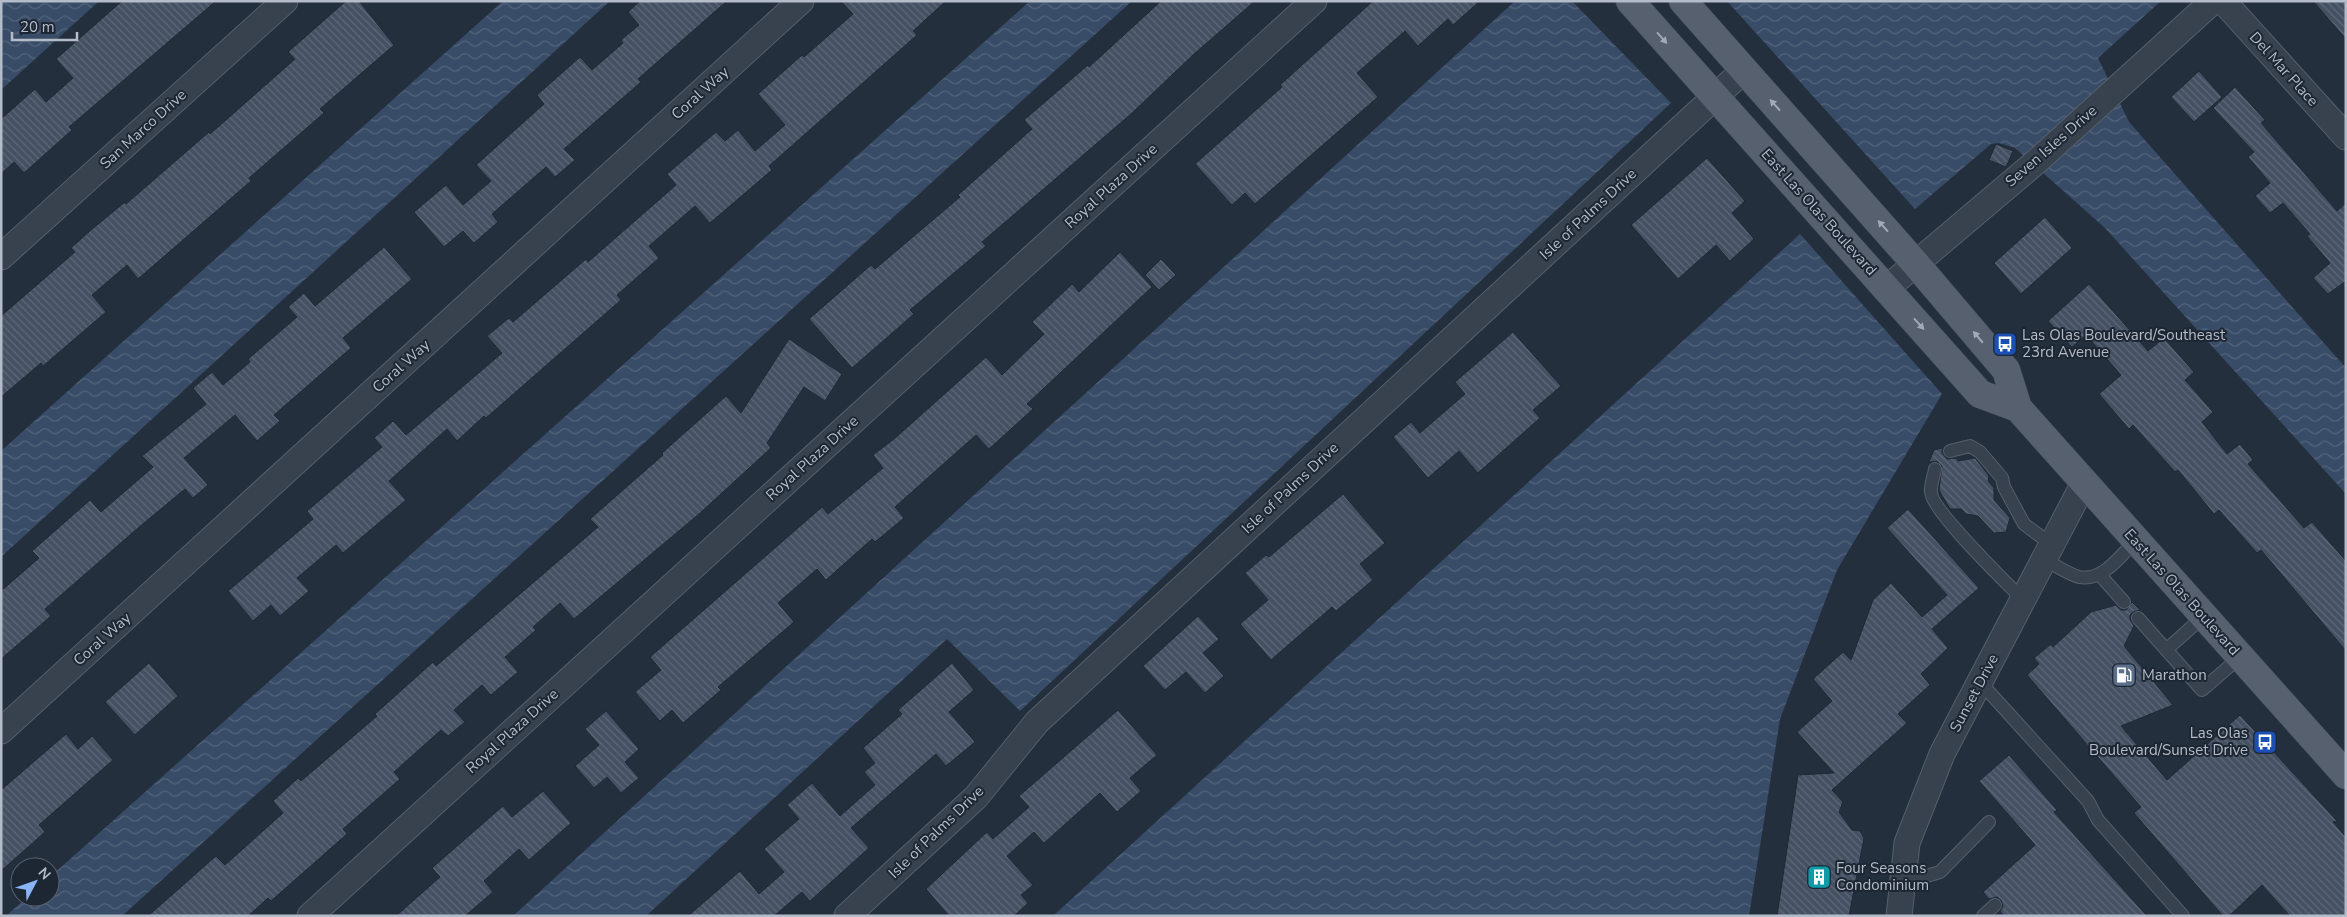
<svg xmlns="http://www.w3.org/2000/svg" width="2347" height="917" font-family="'Nunito Sans',sans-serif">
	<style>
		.water { fill: url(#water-waves) }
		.building { fill: url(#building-back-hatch); stroke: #1f2835 }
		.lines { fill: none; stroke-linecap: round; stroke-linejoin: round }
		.lane-casing { stroke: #565f6c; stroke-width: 14 }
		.street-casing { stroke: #565f6c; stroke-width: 27 }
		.primary-casing { stroke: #414a57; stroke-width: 29 }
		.lane { stroke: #38414e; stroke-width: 12 }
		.street { stroke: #38414e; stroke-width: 25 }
		.primary { stroke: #56606e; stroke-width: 28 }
		.oneway { fill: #a1aab7 }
		.labels { text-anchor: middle; stroke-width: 4; stroke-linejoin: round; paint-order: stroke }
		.street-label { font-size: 15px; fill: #b4bcc9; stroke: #1d2633 }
		.poi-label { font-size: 15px; fill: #b4bcc9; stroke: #1d2633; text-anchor: start }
	</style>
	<defs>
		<pattern id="water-waves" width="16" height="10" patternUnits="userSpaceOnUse" patternTransform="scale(1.25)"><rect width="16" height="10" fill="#394c67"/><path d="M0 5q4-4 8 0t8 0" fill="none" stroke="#53647b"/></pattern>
		<pattern id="building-back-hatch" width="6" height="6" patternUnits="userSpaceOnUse" patternTransform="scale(1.25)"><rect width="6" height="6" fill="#455162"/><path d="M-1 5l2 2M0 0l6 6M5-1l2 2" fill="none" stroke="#5d6877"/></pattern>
	</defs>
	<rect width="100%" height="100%" fill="#242f3e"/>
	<!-- water -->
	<path class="water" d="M1,1H99L1,90Z
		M503,1H610L1,557V451Z
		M1030,1H1132L122,916H6L27,897H50V877Z
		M1515,1H1572L1671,103L1020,711L947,639L646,916H513Z
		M1727,1H2161L2098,58L2129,122L2346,368V494L2105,228L2015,148L1999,143L1991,144L1915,209Z
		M1800,234L1942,394L1837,570L1780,719L1749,916H1053Z"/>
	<!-- building -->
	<path class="building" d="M122,1H216L69,127L72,130L24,173L14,162L1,174V119L35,89L46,102L73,78L56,59Z
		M346,1H359L394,45L320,109L324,113L249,178L251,181L138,279L127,265L92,295L106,312L43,366L41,363L1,397V316L75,252L71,248L91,230L125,202L126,204L209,132L210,134L295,59L288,52Z
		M640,1H727L638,79L641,82L564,149L575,160L555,177L546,167L492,214L498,222L474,243L463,231L444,247L414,212L446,185L463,205L491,181L476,165L544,104L537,95L580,57L592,70L623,43L621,40L639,25L628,12Z
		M841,1H946L913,31L917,35L769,166L772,170L710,223L695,206L649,246L659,258L617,295L621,300L486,418L484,416L457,441L447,429L389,481L406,500L343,553L336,545L297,578L309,591L280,616L271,605L253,621L228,591L313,519L307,511L382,447L374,438L393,421L406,435L502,353L487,336L509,318L513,322L586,259L588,262L676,185L667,174L716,132L725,141L738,130L755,151L785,125L758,94L802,55L804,57L853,14Z
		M1161,1H1255L1194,54L1131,114L982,242L986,246L910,310L914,314L852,368L809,319L871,265L875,269L960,197L958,195L1032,129L1024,120L1088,65L1089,67Z
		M1373,1H1480L1453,25L1448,19L1418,46L1405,31L1357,73L1378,97L1255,204L1245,193L1232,205L1195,164L1282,87L1280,85Z
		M2313,1H2346V39Z
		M2199,71L2222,97L2194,122L2171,97Z
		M2235,87L2265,120L2261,123L2337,211L2346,203V281L2328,294L2313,278L2330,263L2307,236L2310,234L2283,203L2270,213L2255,196L2270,183L2248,157L2254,152L2213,108Z
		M1996,144L2013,151L2006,167L1989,160Z
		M1707,158L1745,201L1732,213L1754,239L1730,261L1716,245L1678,279L1631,225Z
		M2045,217L2072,248L2021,294L1994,263Z
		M384,247L412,279L343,338L351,348L274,415L280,421L257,441L235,415L184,458L208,485L193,498L185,489L138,528L45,609L51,616L1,659V591L39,558L32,551L90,500L101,512L153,467L142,456L206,404L193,388L212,372L223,385L250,362L248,359L297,317L288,307L304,293L315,306Z
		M1120,252L1152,287L1027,404L1033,409L989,449L976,435L895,507L904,518L875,542L872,539L826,580L817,569L778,603L794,622L718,687L721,690L683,723L672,710L660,721L635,692L661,670L650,657L822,507L828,514L883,468L873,455L894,439L986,357L1002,375L1044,334L1032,322L1072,284L1079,292Z
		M1161,259L1176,275L1159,290L1145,275Z
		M2089,284L2148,351L2164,338L2194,372L2185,380L2213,412L2202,422L2227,454L2240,444L2253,460L2248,464L2304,528L2312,522L2346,561V651L2261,550L2257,553L2219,510L2214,514L2178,470L2175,472L2133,425L2129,429L2099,394L2121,375L2086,335L2072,347L2048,321Z
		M1513,332L1561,386L1533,410L1540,418L1478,473L1459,451L1428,478L1393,437L1411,422L1420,433L1465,394L1455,382Z
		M789,339L842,374L825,401L804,387L767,443L771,448L699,514L574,619L560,603L533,627L536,630L505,657L518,672L491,695L482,685L454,710L465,722L448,736L441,730L394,772L400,779L343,829L347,834L271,901L268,898L248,916H148L216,856L225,865L283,813L273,801L298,778L301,781L377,716L375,714L433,662L436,666L598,527L590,519L663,455L662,453L726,396L741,413Z
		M1942,448V453L1947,459L1956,458L1958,461L1975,458L1989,476L1988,481L1994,488V500L2010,518L2006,532L1994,533L1978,516L1966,514L1961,509H1950L1939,490L1942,466L1937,461L1929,462L1934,450Z
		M1343,494L1385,543L1360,564L1373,580L1336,611L1332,607L1271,660L1240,624L1268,600L1245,573L1266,555L1269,557Z
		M1908,509L1979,588L1932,629L1948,648L1921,674L1930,685L1898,714L1907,723L1832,790L1843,802L1839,812L1852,830L1860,831L1864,838L1849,916H1777L1798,775L1834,773L1797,732L1832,701L1813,679L1843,652L1851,660L1873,600L1891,583L1922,617L1947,595L1887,528Z
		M2132,602L2140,610L2133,612L2130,615V620L2134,626L2124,646L2173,705L2121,726L2167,780L2240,715L2337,821L2333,822L2346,837V916H2290L2262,885L2229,916H2223L2134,813L2141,807L2027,675L2039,664L2034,658L2051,644L2053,647L2091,612L2116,605L2121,610H2126Z
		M1198,616L1219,639L1203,653L1224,676L1205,693L1186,672L1165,690L1143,666Z
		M149,663L178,696L135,735L105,702Z
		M952,663L974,690L949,712L975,742L946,766L936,754L851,828L869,848L810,901L802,892L774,916H688L740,871L759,894L784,872L764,849L799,819L787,805L812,783L840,816L875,785L864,772L875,763L863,748L902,714L898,710Z
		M1118,710L1157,755L1130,778L1141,791L1117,812L1100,793L1044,843L1034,832L1007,856L1033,885L1021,895L1028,903L1014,916H949L926,889L987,832L993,839L1029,807L1019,796Z
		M606,711L639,749L625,762L639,778L621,793L607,777L594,788L575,766L599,745L585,729Z
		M66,734L78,749L92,736L113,760L39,825L45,832L1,871V790Z
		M2009,755L2057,810L2054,812L2147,916H2004L2000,911L2003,907L2001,900L1997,897L1989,899L1983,892L2035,845L1979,781Z
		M543,791L571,823L529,860L519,849L484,881L493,892L465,916H396L440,877L432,868L503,806L512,817Z"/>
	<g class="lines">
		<!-- lane casing -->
		<g class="lane-casing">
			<path id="lane" d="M1950,451L1970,446L1980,452L2002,478L2004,487L2024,524L2052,545
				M1935,469C1934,476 1930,485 1931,492C1931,510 2007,583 2023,600
				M2044,559C2055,565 2068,574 2079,577C2103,582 2121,555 2136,540
				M2099,574L2124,602
				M2138,618L2202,690L2240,657
				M2166,650L2204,616
				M1980,682L2088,801L2098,820L2183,916
				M1903,883L1940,872L1989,822
				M1983,916L1995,905"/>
		</g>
		<!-- street casing -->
		<g class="street-casing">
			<path id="street" d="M2223,1L2346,137
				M1,257L285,1
				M1887,288L2037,161L2213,1
				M1,731L801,1
				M310,916L1314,1
				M847,916L976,797L1037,722L1744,70
				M1899,916L1907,843L1942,754L2084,483"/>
		</g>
		<!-- primary casing -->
		<g class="primary-casing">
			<path id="primary" d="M1630,1L1980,394L2018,408
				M1683,1L1915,263L2006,370L2018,408L2346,775"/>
		</g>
		<!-- lane -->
		<use href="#lane" class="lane"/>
		<!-- street -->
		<use href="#street" class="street"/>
		<!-- primary -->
		<use href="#primary" class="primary"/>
	</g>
	<!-- one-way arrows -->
	<defs><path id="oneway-solid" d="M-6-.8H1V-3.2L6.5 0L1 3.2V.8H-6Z" transform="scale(1.25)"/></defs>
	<g class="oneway">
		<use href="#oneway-solid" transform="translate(1662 38) rotate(48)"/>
		<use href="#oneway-solid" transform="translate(1775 105) rotate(-132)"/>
		<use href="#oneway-solid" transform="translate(1883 226) rotate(-132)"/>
		<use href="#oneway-solid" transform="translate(1919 324) rotate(48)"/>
		<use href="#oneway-solid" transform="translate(1978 337) rotate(-130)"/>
	</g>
	<!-- icons -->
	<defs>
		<g id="bus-square" transform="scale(1.25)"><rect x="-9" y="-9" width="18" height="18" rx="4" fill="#1a4fb4" stroke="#1d2633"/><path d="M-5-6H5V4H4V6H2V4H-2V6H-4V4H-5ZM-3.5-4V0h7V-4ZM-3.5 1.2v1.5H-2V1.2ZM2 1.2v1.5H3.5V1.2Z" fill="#fff"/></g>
		<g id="fuel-square" transform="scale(1.25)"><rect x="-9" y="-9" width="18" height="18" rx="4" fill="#5c6f8a" stroke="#1d2633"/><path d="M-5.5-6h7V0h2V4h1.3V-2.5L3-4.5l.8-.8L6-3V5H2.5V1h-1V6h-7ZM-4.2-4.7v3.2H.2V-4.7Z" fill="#fff"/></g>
		<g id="building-square" transform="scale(1.25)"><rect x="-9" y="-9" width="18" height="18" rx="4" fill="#0f9aa8" stroke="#1d2633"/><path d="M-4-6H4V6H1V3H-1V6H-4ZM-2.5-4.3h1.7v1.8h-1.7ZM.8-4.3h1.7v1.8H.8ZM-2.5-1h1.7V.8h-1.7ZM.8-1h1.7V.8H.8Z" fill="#fff"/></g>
	</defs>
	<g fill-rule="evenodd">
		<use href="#bus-square" x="2005" y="344"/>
		<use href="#fuel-square" x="2124" y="675"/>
		<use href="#bus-square" x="2265" y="742"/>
		<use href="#building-square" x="1819" y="877"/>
	</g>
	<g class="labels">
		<!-- street labels -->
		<g class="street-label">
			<text transform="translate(2284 69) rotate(48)" y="5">Del Mar Place</text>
			<text transform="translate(700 93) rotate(-42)" y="5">Coral Way</text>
			<text transform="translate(143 129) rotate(-42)" y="5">San Marco Drive</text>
			<text transform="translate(2051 146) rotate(-41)" y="5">Seven Isles Drive</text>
			<text transform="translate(1111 186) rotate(-42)" y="5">Royal Plaza Drive</text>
			<text transform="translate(1819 212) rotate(48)" y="5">East Las Olas Boulevard</text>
			<text transform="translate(1588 214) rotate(-43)" y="5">Isle of Palms Drive</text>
			<text transform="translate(401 366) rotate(-42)" y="5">Coral Way</text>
			<text transform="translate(812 458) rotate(-42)" y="5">Royal Plaza Drive</text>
			<text transform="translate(1290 488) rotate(-43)" y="5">Isle of Palms Drive</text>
			<text transform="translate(2182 592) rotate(48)" y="5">East Las Olas Boulevard</text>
			<text transform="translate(102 639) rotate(-42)" y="5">Coral Way</text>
			<text transform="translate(1974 693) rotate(-62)" y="5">Sunset Drive</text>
			<text transform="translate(512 731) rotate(-42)" y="5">Royal Plaza Drive</text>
			<text transform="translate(936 832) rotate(-44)" y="5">Isle of Palms Drive</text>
		</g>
		<!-- poi labels -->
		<g class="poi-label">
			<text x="2022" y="340">Las Olas Boulevard/Southeast<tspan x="2022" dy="17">23rd Avenue</tspan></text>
			<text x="2142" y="680">Marathon</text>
			<text x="2248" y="738" text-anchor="end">Las Olas<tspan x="2248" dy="17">Boulevard/Sunset Drive</tspan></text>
			<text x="1836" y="873">Four Seasons<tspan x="1836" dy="17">Condominium</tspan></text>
		</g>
	</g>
	<!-- border -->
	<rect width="2347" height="917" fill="none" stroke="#b4bcc9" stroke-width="5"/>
	<!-- north arrow -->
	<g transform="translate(35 882) rotate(49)"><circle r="24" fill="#1d2633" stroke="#59626f"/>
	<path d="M0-4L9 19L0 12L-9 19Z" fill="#8ab4f8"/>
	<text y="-8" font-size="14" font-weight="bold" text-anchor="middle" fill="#b4bcc9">N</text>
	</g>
	<!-- scale -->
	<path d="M12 32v8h65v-8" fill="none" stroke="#b4bcc9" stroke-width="2.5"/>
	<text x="20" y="32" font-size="15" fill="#b4bcc9" stroke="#1d2633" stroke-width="4" paint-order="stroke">20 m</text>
</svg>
